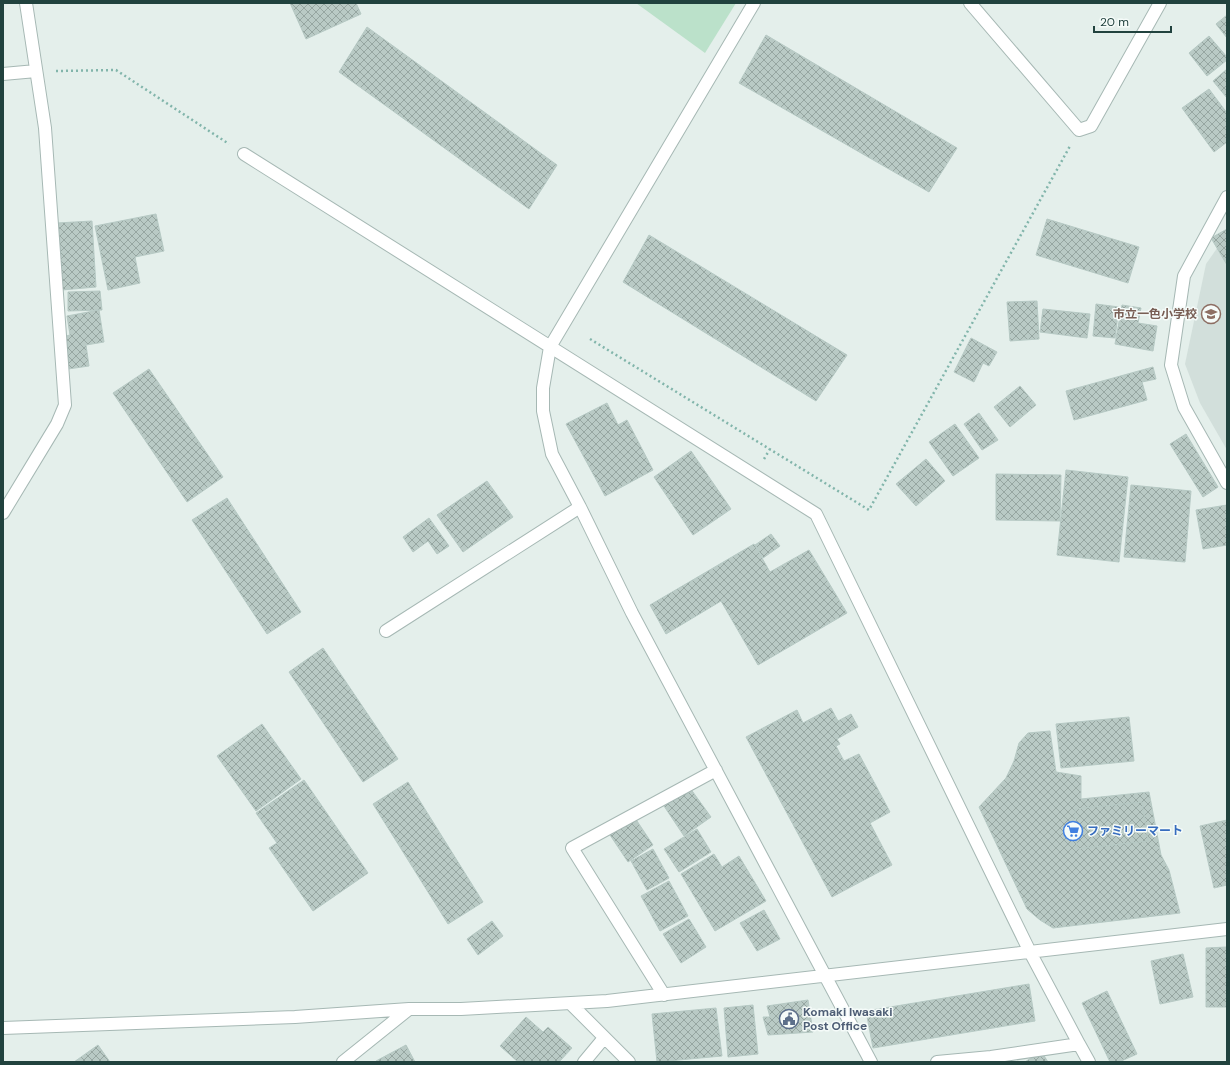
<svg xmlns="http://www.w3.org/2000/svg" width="1230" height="1065" font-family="'DM Sans','Noto Sans JP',sans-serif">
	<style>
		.built { fill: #d2dfdb }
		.green { fill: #bbe1ca }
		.building { fill: url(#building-cross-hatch); stroke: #b6c9c4 }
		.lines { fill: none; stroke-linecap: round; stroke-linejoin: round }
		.minor-casing { stroke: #a6b8b4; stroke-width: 14 }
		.path { stroke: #82b5ab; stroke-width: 2.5; stroke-dasharray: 2 3; stroke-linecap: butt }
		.minor { stroke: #fff; stroke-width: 12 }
		.labels { text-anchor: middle; stroke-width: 3; stroke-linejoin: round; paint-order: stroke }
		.education-label { font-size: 12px; font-weight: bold; fill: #785e54; stroke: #f5fbf9; text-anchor: end }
		.shop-label { font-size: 12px; font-weight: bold; fill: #366cbe; stroke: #f5fbf9; text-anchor: start }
		.service-label { font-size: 12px; font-weight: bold; fill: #4e5e75; stroke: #f5fbf9; text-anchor: start }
	</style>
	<defs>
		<pattern id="building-cross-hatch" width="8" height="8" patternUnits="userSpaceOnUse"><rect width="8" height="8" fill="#b9cac5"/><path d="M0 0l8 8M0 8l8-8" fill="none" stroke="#96a6a1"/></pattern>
	</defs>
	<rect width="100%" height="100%" fill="#e4efeb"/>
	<!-- built -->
	<path class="built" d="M1227,234V450L1200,403L1185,364L1206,264Z"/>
	<!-- green -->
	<path class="green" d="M636,3H736L705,53Z"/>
	<!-- building -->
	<path class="building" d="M290,3H356L361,14L306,39Z
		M1227,15V38L1216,24Z
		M367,27L557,165L529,209L339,72Z
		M766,35L957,148L929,192L739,83Z
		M1209,36L1227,57V60L1207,76L1189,53Z
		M1227,69V98L1213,81Z
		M1209,89L1227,113V142L1214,152L1182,108Z
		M156,214L164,251L135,257L140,283L108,290L95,226Z
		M1047,219L1139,247L1128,283L1036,255Z
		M92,221L96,287L62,290L57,223Z
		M1227,229V265L1211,238Z
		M649,235L847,355L816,401L623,282Z
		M100,291L102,310L68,311V292Z
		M1037,301L1039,339L1010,341L1007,302Z
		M1096,304L1119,307L1115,338L1093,336Z
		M1122,305L1141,308L1138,323L1157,326L1153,351L1115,344Z
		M1043,309L1090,314L1087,338L1040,332Z
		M99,310L104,342L86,345L89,366L68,369L62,337L70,335L67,316Z
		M971,338L997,352L989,366L983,363L974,382L954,372Z
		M1153,367L1156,379L1142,382L1147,400L1074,420L1066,391Z
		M149,369L223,477L187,502L113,393Z
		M1020,386L1036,405L1010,427L994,407Z
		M607,403L618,425L627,420L653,470L605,496L566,424Z
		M979,413L998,440L982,450L964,424Z
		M955,424L979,458L953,476L929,442Z
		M1186,434L1218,487L1203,497L1170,444Z
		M691,451L731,509L693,535L654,477Z
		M926,459L945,481L916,506L896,484Z
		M1066,470L1128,477L1119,562L1057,555Z
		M996,474L1061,475L1060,521L996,520Z
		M487,481L513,517L463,552L437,515Z
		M1131,485L1191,491L1185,562L1124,557Z
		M227,498L301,612L267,634L192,520Z
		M1227,505V545L1203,549L1196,510Z
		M429,518L449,546L437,554L428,541L413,552L403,537Z
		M771,534L780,546L763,558L755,545Z
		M754,544L770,572L809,550L847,613L758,665L721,601L666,634L650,605Z
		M323,648L398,759L363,782L289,672Z
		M831,708L838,721L851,714L858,727L837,739L840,744L836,746L844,761L859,754L890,812L870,823L892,865L832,897L746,737L797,710L803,723Z
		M1129,717L1134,761L1061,768L1056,724Z
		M262,724L301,779L256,811L217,756Z
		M1050,731L1056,772L1081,776V799L1149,792L1161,855L1169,870L1180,913L1053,928L1040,920L1027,909L979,807L1006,778L1014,761L1019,743L1028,733Z
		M304,780L368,873L313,911L269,848L277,843L256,813Z
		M408,782L483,902L448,924L373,804Z
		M690,788L711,817L684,836L664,806Z
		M1142,802L1148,841L1077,849L1075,809Z
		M635,818L653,845L628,862L610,835Z
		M1227,820V885L1214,888L1200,826Z
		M697,829L711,852L679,872L664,849Z
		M653,849L669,878L647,890L631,861Z
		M714,854L722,867L739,856L766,901L715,931L681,874Z
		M669,881L688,916L660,931L641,896Z
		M764,910L780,939L757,951L740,923Z
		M689,919L706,947L681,963L663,934Z
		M492,921L503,936L478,955L467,939Z
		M1227,947V1007H1206V948Z
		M1183,954L1193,997L1160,1004L1151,961Z
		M1029,984L1035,1021L873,1048L866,1011Z
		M1107,991L1137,1054L1119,1062H1110L1082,1003Z
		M808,1000L813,1032L768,1035L763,1017H770L767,1006Z
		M753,1005L758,1054L728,1057L724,1008Z
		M716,1008L722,1056L657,1062L652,1014Z
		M526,1017L543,1032L548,1027L572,1048L559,1062H518L500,1046Z
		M98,1045L110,1062H74Z
		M406,1045L415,1062H376V1061Z
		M1041,1051L1048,1062H1025Z"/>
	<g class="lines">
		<!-- minor casing -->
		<g class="minor-casing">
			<path id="minor" d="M754,3L550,347L543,388V411L552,454L580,507L632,613L871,1062
				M970,3L1079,130L1091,126L1160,3
				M3,74L36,71
				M244,154L816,514L1030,952L1079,1044L991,1057L937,1062
				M1227,197L1184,276L1171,365L1184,407L1227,483
				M3,513L57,424L65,405L45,128L26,3
				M386,631L580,507
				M664,995L572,848L716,770
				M571,1004L629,1062
				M3,1028L295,1017L409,1009H461L607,1001L1227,929
				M1079,1044L1089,1062
				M343,1062L409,1009
				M584,1062L604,1038"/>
		</g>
		<!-- path -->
		<path class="path" d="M56,71L116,70L229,144
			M590,339L869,510L1070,146
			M764,459L770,449"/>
		<!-- minor -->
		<use href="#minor" class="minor"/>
	</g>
	<!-- icons -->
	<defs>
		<g id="school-ring" transform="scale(1)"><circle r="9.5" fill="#f5fbf9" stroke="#8d6e63" stroke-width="1.5"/><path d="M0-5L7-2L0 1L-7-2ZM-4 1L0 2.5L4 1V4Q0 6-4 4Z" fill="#8d6e63"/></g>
		<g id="supermarket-ring" transform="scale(1)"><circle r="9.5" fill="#f5fbf9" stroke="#3f7fe0" stroke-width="1.5"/><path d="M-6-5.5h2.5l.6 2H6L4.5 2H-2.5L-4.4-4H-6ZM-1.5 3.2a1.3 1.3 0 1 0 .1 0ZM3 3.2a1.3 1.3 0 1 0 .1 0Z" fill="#3f7fe0"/></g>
		<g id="civic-ring" transform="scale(1)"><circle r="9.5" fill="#f5fbf9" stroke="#5c6f8a" stroke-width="1.5"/><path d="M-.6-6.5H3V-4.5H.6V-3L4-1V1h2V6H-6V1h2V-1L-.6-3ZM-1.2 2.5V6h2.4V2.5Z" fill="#5c6f8a"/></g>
	</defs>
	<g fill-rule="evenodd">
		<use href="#school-ring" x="1211" y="314"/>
		<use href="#supermarket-ring" x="1073" y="831"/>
		<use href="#civic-ring" x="789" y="1019"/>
	</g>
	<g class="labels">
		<!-- education labels -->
		<g class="education-label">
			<text x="1197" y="318">市立一色小学校</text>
		</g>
		<!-- shop labels -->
		<g class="shop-label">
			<text x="1087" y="835">ファミリーマート</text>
		</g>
		<!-- service labels -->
		<g class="service-label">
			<text x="803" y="1016">Komaki Iwasaki<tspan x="803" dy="14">Post Office</tspan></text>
		</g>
	</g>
	<!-- border -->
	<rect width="1230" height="1065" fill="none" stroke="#21423e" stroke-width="8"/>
	<!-- scale -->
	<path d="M1094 26v6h77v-6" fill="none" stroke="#21423e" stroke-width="2"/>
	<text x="1100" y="26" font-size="12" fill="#21423e" stroke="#f5fbf9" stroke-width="3" paint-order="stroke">20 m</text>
</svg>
